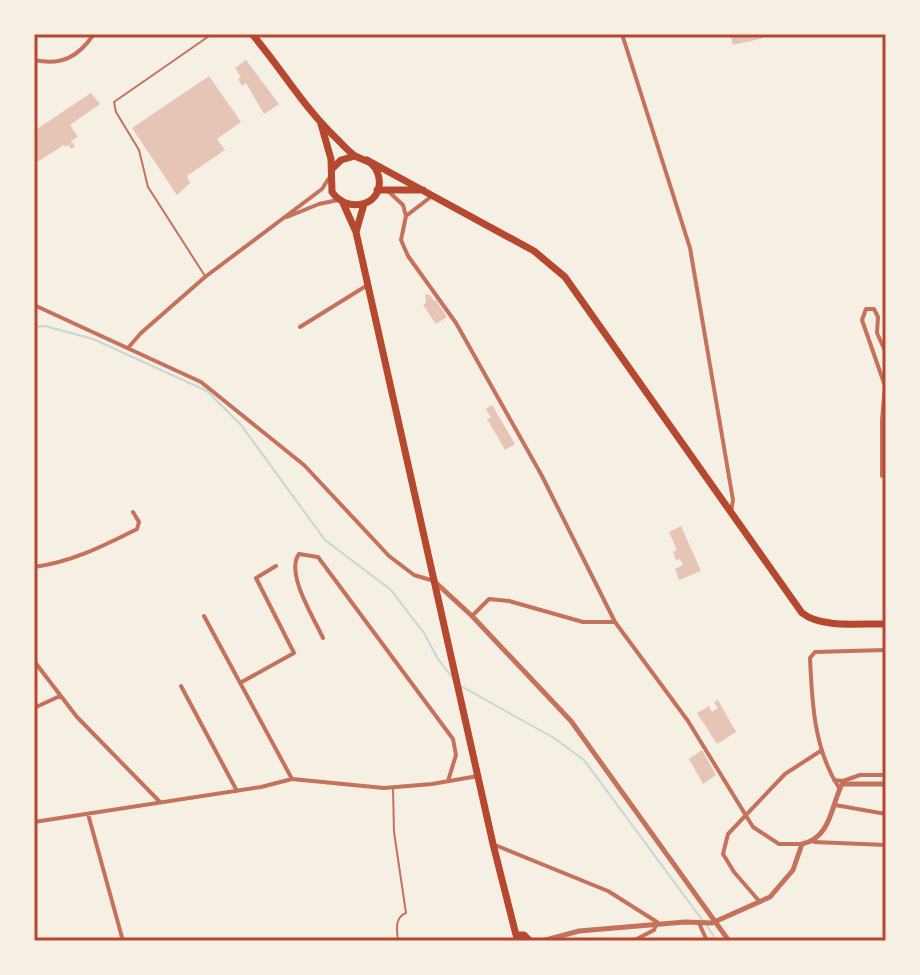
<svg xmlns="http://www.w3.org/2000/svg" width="920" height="975" font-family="Figtree,sans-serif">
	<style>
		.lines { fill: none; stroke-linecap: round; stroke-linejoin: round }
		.stream { stroke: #c9d6d2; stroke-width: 2 }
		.building { fill: #e6c5b7 }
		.service { stroke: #c5725c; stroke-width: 2 }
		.minor { stroke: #c5725c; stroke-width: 4 }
		.tertiary { stroke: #c5725c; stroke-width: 5 }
		.primary { stroke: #b5482f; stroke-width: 7 }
		.neatline { fill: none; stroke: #b5482f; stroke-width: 3 }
	</style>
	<rect width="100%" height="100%" fill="#f6efe4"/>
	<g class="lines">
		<!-- stream -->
		<path class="stream" d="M34,327L45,326L93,339L207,391L241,425L325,540L391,590L424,633L438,659L455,681
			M459,685L554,738L584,760L703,921
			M707,926L717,941"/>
	</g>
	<!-- building -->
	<path class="building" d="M739,34H763L764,38L733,45L731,37Z
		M246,60L279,104L264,114L246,83L242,86L238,79L241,77L235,68Z
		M209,76L241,122L217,139L225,150L187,176L190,183L177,195L132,128Z
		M91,93L100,104L70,125L78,137L71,141L75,146L71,149L69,145L65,147L64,145L34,164V131Z
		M425,294L430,295L434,301L436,300L447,317L436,324L423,305L426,303Z
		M492,405L515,444L505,450L487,419L491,418L486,409Z
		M681,526L701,571L679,580L675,569L683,565L680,559L676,560L673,552L677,550L669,532Z
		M718,700L736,732L717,744L697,713L709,706L712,712L718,708L714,702Z
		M702,750L716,775L703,784L689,759Z"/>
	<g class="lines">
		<!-- service -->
		<path class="service" d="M205,276L148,187L139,150L116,112L114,102L212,34
			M393,788L394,832L406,913C394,918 397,930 398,941"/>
		<!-- minor -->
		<path class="minor" d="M622,34L690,248L733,500L731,512
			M34,60C62,66 78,57 94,34
			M388,191L403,205L406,216L401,240L408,256L456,323L542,476L615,622L688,721L753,827L779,844H802
			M406,216L432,196
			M287,217L319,204L338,200
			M34,305L201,382L304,465L389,556L414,575L434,581
			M300,327L366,286
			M128,348L141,333L205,277L322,189L329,178
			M882,476V420L885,386L862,320L866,309H874L878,317L877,333L886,353
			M34,567C72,562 103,546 137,529L139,522L133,512
			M204,616L292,779
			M472,616L489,599L509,601L583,622H615
			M323,638C314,618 285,573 299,554L318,557L453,739L456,755L448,781
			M34,661L77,717L160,802
			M240,683L294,653L256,578L276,566
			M181,686L237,791
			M34,708L60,696
			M834,780L843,781L860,775H886
			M839,788C814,749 812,703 810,658L815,652L886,650
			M835,805L886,814
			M88,814L123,941
			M34,822L261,787L292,779L384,788L432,784L478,776
			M814,842L886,845
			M495,845L608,891L657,922L654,930L633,941
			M760,902L734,872L723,854L728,834L785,774L822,750
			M699,923L707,941"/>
		<!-- tertiary -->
		<path class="tertiary" d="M435,582L472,616L571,721L729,941
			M542,941L579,931L685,922L712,923L770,897L793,870L802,844C831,838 831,806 842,784H886"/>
		<!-- primary -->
		<path class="primary" d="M252,34C281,68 304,108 337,139C342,144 349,152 355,156C365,161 374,161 378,174C387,204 349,216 332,192L331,159L321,124
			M367,160L534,251L565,277L802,613C823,629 861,623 886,624
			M332,169L341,160L355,156
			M377,190H423
			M343,203L356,232L493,844L516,935
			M356,232L364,204
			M516,935H524L530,941"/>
	</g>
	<!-- border -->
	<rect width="920" height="975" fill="none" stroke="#f6efe4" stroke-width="72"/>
	<rect x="36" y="36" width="848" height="903" class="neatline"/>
</svg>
